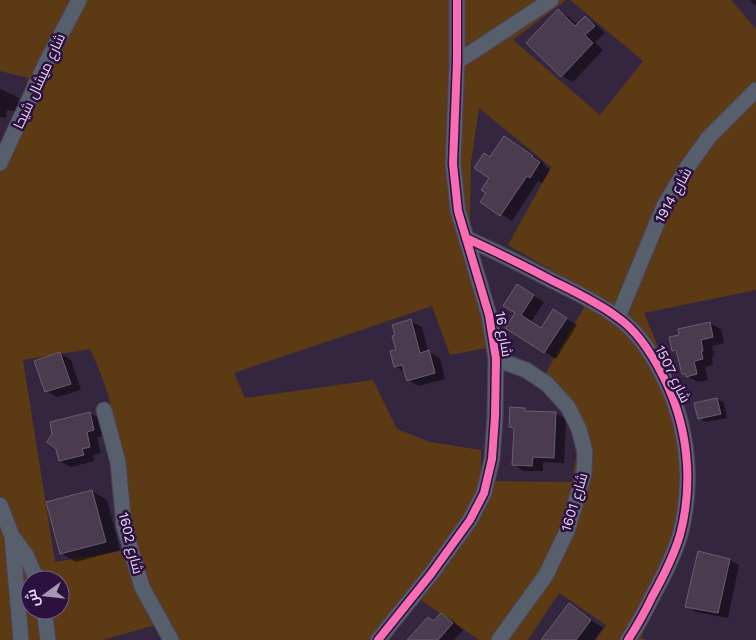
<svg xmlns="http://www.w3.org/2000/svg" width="756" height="640" font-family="'Work Sans',Cairo,sans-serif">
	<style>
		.green { fill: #5b3a14; fill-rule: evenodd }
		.shadow { fill: #0007 }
		.building { fill: #4b3b4f; stroke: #6d5d71 }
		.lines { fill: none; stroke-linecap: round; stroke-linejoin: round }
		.minor-casing { stroke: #4c4156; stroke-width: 17 }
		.minor { stroke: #575e6c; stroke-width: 15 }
		.cycleway-casing { stroke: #2c113f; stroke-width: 11 }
		.cycleway { stroke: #f96db3; stroke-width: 8 }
		.labels { text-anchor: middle; stroke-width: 5; stroke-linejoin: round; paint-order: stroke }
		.street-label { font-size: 14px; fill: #e3d4f2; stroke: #2c113f }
	</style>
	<rect width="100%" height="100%" fill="#352640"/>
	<!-- green -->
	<path class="green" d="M0,0H566L513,40L600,115L643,61L570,0H731L756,29V290L644,313L674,385L685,423L677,541L641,638L647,640H596L606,625L559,593L528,640H479L418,598L390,640H167L159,624L103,640H0V153L9,154L28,78L0,71ZM479,108L551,167L508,245L592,294L545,374L575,433L576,458L572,482L481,481V450L430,442L397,429L373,380L245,398L234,373L432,306L450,355L486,348L484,316L472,242L470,216L471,162ZM90,349C122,417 126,477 134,549L55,562L23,360ZM30,580H60V610H30Z"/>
	<!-- shadow -->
	<path class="shadow" d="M750,0H756V6L754,5Z
		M558,11L569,17L578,25L585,18L596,24L605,33L595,42L603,50L573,82L562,76Z
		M0,89L19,98L17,111L7,110L6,118L0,117Z
		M515,144L544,163L543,164L550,170L542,183L538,181L512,221L482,202L488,193L491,178L490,158Z
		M528,292L544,302L531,322L542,329L564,317L577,325L556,359L507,328Z
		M411,321L422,327L428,351L440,358L445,379L419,386L408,380L406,373L395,366L397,351L396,336Z
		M709,323L721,329L724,343L712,346L714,356L712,357L713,365L705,367L708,380L698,382L683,374L679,354L673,350L681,336Z
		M60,353L71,360L81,390L57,397L46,391Z
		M717,399L724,403L727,418L706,422L699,418Z
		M524,409L530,412L555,413L566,419L564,463L543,462V471H524L513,464L515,429L510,427Z
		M90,413L101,420L105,436L97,437L101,453L93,455L94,461L71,467L60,461Z
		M92,491L107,500L120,550L76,562L61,553Z
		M730,560L739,565L728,618L696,612L687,607Z
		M569,605L603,628L594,640H542Z
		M441,614L452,620L463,630L454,640H409L434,622Z"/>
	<!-- building -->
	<path class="building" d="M558,9L575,26L585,16L595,26L585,35L593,43L561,77L526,43Z
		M504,136L533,156L532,157L540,162L530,178L527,176L500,216L480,202L486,193L481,190L489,178L474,168L484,153L490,157Z
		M517,284L534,295L521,315L541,328L553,309L567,318L544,353L505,328L515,313L503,306Z
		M411,319L420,353L429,350L435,373L407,381L402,365L394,367L390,351L396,350L392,336L395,335L392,325Z
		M710,322L713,337L701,340L703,351H701L703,359L694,361L697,374L686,377V374H682L676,350L672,351L669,337L679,335L678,329Z
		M60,352L71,384L45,392L34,361Z
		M717,398L721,414L698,419L694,403Z
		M510,407L525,408V411L556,412L554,458L533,457L532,466L512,465L514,428L509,427Z
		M90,412L94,430L87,432L90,447L82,449L84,455L59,461L56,449L47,442L52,434L50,422Z
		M92,490L106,542L60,554L46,502Z
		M698,551L730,559L718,613L685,607Z
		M569,603L591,620L576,640H541Z
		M441,613L453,623L438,640H407L428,617L433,621Z"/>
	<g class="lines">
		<!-- minor casing -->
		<g class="minor-casing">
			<path id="minor" d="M457,62L551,0
				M0,163L46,63L79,0
				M466,238C494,251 523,265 551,280C573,291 597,302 617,317C638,331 652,354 663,376C688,425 694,482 680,535C674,555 662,579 652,597C645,612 637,626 628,640
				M618,317L664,206L686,169L709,137L756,90
				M496,359L526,370L547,384L568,407L579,429L585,452L584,474L567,531L546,575L499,640
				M104,410L118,462L124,526L142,587L171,640
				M0,505L12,536L21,640
				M12,536L26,555L37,580
				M44,610L48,640
				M378,640L431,574L470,520L484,493L492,459L495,417L496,359L489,315L458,211L453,164L457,62V0"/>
		</g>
		<!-- minor -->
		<use href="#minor" class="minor"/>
		<!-- cycleway casing -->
		<g class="cycleway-casing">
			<path id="cycleway" d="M466,238C494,251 523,265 551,280C573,291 597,302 617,317C638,331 652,354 663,376C688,425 694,482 680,535C674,555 662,579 652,597C645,612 637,626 628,640
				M378,640L431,574L470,520L484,493L492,459L495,417L496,359L489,315L458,211L453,164L457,62V0"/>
		</g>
		<!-- cycleway -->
		<use href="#cycleway" class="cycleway"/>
	</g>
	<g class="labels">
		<!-- street labels -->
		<g class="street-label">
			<text transform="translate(39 81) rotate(-65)" y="5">شارع ميشال شيحا</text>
			<text transform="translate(673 195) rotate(-61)" y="5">شارع 1914</text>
			<text transform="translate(504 334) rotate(81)" y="5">شارع 16</text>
			<text transform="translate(673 374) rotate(64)" y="5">شارع 1507</text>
			<text transform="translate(574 502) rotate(-73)" y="5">شارع 1601</text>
			<text transform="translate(131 543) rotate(76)" y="5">شارع 1602</text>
		</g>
	</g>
	<!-- north arrow -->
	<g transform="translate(45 595) rotate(255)"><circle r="24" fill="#2c113f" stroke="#755f87"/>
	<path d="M0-4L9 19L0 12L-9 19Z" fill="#a697b4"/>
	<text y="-8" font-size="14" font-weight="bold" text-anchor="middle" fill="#e3d4f2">ش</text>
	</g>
</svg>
